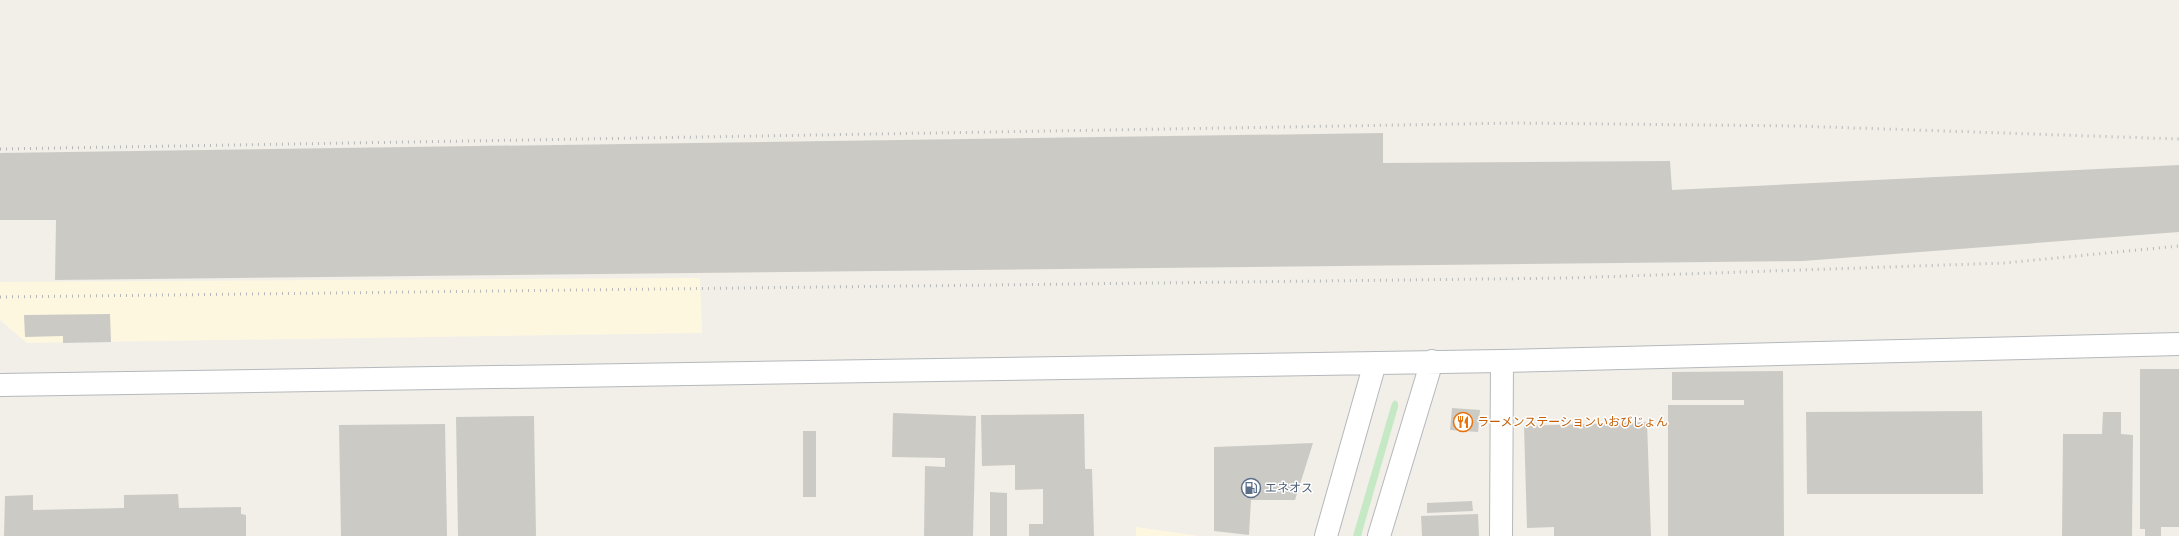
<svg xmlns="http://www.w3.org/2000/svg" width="2179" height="536" font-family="'Archivo Narrow','Noto Sans JP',sans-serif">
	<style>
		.commercial { fill: #fef7e0 }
		.green { fill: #c5e8c5 }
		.building { fill: #cccac5 }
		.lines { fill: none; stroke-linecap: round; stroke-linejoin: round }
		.minor-casing { stroke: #b5b8bc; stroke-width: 24 }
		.tertiary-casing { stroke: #b5b8bc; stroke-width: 24 }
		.minor { stroke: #fff; stroke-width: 22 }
		.tertiary { stroke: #fff; stroke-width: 22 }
		.rail { stroke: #b6b7b8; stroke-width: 3; stroke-dasharray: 1 5; stroke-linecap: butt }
		.labels { text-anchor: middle; stroke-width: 3; stroke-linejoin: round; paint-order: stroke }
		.food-label { font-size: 12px; fill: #c56008; stroke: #fff; text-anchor: start }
		.service-label { font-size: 12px; fill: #4e5e75; stroke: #fff; text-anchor: start }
	</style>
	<rect width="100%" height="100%" fill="#f1efe8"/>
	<!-- commercial -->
	<path class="commercial" d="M700,278L702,333L27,343L0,320V282Z
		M1136,527L1199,536H1136Z"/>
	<!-- green -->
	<path class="green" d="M1395,400L1398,403V407L1361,536H1353L1392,403Z"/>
	<!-- building -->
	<path class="building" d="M1383,133V163L1670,161L1672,190L2179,165V232L1803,261L55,280L56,220H0V153Z
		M110,314L111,342L63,343V336L25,337L24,315Z
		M2140,369H2179V527H2161V536H2145V529H2140Z
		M1783,371L1784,536H1668V405H1744V400H1672V372Z
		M1452,408L1480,410L1478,432L1450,430Z
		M1982,411L1983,494H1807L1806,412Z
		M2103,412H2121V434L2133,435L2132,536H2062L2063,434H2102Z
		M893,413L976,416L973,536H924L925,466L945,467V458L892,457Z
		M1084,414L1085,469H1092L1094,536H1029V524H1043V489L1015,490V465L982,466L981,415Z
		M534,416L536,536H458L456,417Z
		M1647,422L1651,536H1554V527L1527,528L1524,426Z
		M445,424L447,536H341L339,425Z
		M803,431H816V497H803Z
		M1313,443L1295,500H1251L1249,535L1214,531V447Z
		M990,492L1007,493V536H990Z
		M178,494L179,508L241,507V514L246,515V536H4L5,496L33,495V510L124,508V495Z
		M1472,501L1473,511L1427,513V503Z
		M1478,514L1479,536H1422L1421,516Z"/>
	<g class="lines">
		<!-- minor casing -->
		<g class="minor-casing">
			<path id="minor" d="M1501,536L1502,361"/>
		</g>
		<!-- tertiary casing -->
		<g class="tertiary-casing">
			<path id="tertiary" d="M0,385L1502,361L2179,344
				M1326,536L1375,363
				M1379,536L1432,361"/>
		</g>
		<!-- minor -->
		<use href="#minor" class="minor"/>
		<!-- tertiary -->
		<use href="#tertiary" class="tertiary"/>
		<!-- rail -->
		<path class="rail" d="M0,149L1516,123L1798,126L2179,139
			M0,297L1568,278L2004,263L2179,246"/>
	</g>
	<!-- icons -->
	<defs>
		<g id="restaurant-ring" transform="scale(1)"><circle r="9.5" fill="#fff" stroke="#e8710a" stroke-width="1.5"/><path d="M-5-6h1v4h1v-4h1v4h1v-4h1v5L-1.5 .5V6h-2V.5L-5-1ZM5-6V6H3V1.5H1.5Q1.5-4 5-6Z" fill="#e8710a"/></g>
		<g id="fuel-ring" transform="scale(1)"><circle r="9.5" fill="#fff" stroke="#5c6f8a" stroke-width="1.5"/><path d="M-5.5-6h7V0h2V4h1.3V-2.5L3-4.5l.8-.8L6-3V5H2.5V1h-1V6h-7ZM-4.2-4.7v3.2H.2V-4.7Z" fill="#5c6f8a"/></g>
	</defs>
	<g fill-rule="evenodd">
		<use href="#restaurant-ring" x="1463" y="422"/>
		<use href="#fuel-ring" x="1251" y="488"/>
	</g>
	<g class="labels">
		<!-- food labels -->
		<g class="food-label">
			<text x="1477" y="426">ラーメンステーションいおびじょん</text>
		</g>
		<!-- service labels -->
		<g class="service-label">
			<text x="1265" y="492">エネオス</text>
		</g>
	</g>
</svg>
